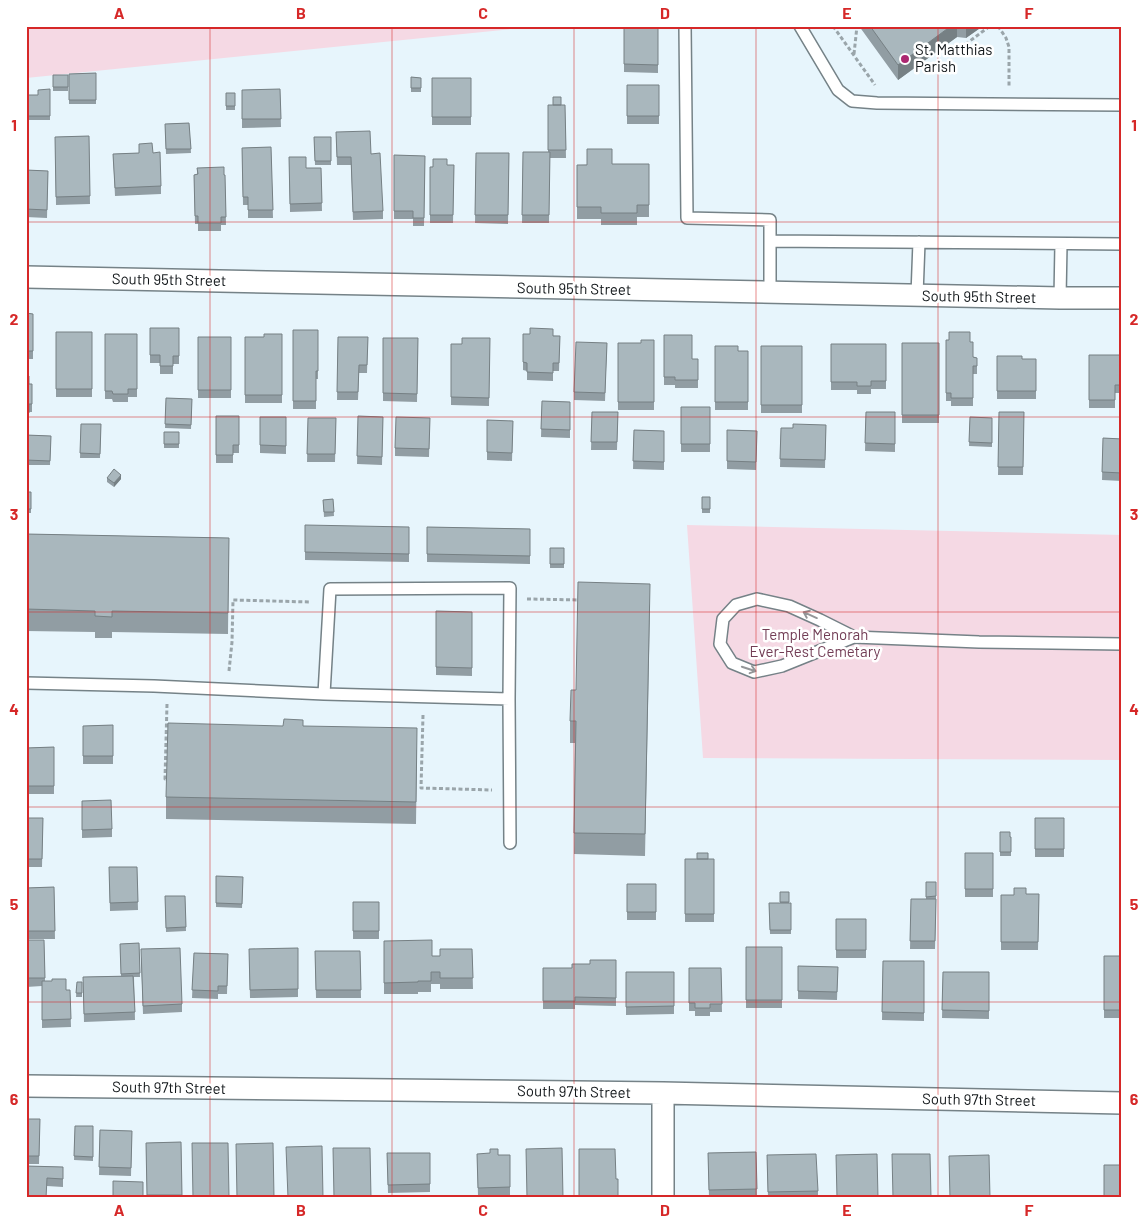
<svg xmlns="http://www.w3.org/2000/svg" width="1148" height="1224" font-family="Barlow,sans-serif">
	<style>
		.green { fill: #f5d9e4 }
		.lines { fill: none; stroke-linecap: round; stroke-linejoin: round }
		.service-casing { stroke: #758287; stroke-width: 14 }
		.minor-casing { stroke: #758287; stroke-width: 24 }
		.path { stroke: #9aa5aa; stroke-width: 3; stroke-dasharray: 4 2.5; stroke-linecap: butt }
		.service { stroke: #fff; stroke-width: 11 }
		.minor { stroke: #fff; stroke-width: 21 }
		.wall { fill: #919da3 }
		.shaded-wall { fill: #768084 }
		.building { fill: #a9b7bd; stroke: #768084 }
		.oneway { stroke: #949698 }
		.grid { fill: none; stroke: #d62828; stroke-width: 1; stroke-opacity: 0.55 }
		.poi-dot { fill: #ac2770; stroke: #fff; stroke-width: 2 }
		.labels { text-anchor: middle; stroke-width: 5; stroke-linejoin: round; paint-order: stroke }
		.poi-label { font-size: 15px; fill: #111619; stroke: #fff; text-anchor: start }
		.street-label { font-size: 15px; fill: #111619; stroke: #fff }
		.park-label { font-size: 15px; fill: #723d55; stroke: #fff }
		.neatline { fill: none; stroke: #d62828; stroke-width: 2 }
		.grid-label { font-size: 16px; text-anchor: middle; font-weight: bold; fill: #d62828 }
	</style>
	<rect width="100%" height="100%" fill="#e7f5fc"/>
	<!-- green -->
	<path class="green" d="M26,26H541L26,78Z
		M687,525L1122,535V760L703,758Z"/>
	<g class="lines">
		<!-- service casing -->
		<g class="service-casing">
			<path id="service" d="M685,26L687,218L770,220V293
				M800,26L838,90L852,101L877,103L1122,105
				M770,241L1122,244
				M917,295L919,242
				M1060,298L1061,244
				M854,637L820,620L789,606L757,599L736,605L723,619L720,644L732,663L754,672L782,666L854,637L979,642L1122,644
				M26,683L154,686L324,694L509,699L510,843
				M324,694L330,589L510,588L509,699"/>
		</g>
		<!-- minor casing -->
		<g class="minor-casing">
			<path id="minor" d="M26,277L1060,298H1122
				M26,1086L663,1093L1122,1103
				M663,1093V1198"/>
		</g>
		<!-- path -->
		<path class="path" d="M833,26L875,85
			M998,26L1006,38L1009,47V87
			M955,52L990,26
			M854,54L857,26
			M527,599L581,600
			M229,671L232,642L233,600L310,602
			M167,704L165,779H167
			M423,715L421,788L492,790"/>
		<!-- service -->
		<use href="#service" class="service"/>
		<!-- minor -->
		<use href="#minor" class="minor"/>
	</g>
	<!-- wall -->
	<path class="wall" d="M624,26H658V73L624,72Z
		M859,26H983L966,38L957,37L898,80Z
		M96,73V104H69V74Z
		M53,75H68V91H53Z
		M411,77L421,78V92H411Z
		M432,78H471V125H432Z
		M627,85H659V124H627Z
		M50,89V120H26V95H38Z
		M280,89L281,127L242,128V90Z
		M226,93H235V110H226Z
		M548,105H565L566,158H550L549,223H522L523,152H548Z
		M189,123L191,153L166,154L165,124Z
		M336,132L371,154L383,211V219L353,220L351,165H337Z
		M89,136L90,204L56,205L55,137Z
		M314,137H331V165H315Z
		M139,144L153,153L161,186V194L115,196L113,154L139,153Z
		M271,147L273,218H248V205H243L242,148Z
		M476,153H509L508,224L475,223Z
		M394,155L425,156L424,226H413V219H394Z
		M289,157L306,168H321L322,211L290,212Z
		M612,164H649V217H637V225H601V219H577V165Z
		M447,165H454L453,223H430V167Z
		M197,168L225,175L226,225H221V231H198V224H195L194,175L197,174Z
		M26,170L48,171L47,218L26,217Z
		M26,313L33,314V359H26Z
		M150,328H179V364H173V374H160V363H150Z
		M293,330H318V379H316V409H293Z
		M56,332H92V397H56Z
		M105,334H137V397H128V402H113L112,399H105Z
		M282,334V403H245V337H264Z
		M523,334L560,336L559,371H553V381L527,380V371L523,370Z
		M664,335L692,359H698V388H675V385H664Z
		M198,337H231V398H198Z
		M338,337H368L367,373H359L358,400H337Z
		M383,338H418L417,402L383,401Z
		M490,338L489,406L451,405V344H462Z
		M654,340V410H618V343H641Z
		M946,340L970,342L973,357L977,358V374H973V406H951V401H946Z
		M607,343L605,401L574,400V392Z
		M902,343H939V423H902Z
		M831,344H886V389H871V394H857V390H831Z
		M715,346L738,351H748V410H715Z
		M761,346H802V413H761Z
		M1089,355H1122V393H1115V408H1089Z
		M997,356L1022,359H1036V399H997Z
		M26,376L29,384H32V412H29V421H26Z
		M166,398L192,399L191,429L165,428Z
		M542,401L570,402V438L541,437Z
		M681,407H710V452H681Z
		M592,412H618L617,450H591Z
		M866,412H895V452L865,451Z
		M999,412H1024L1023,475H998Z
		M216,416H239V453H233V463H216Z
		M358,416L383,417L382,465L357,464Z
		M260,417H286V454L260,453Z
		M970,417L992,418V447L969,446Z
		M308,418H336L335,462H307Z
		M430,418L429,457L395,456V448Z
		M487,420L513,421L512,461L487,460Z
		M81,424H101L100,458H80Z
		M826,425L825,468L780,467L781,428H793Z
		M634,430L664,431V470L633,469Z
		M727,430L757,431L756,470L727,469Z
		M164,432H179V448H164Z
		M26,435L51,436L50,465H26Z
		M1103,438L1122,439V481L1102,480Z
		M107,478L121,479L114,487L107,482Z
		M26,492H31V513H26Z
		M702,497H710V513H702Z
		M333,499L334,516L324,517L323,500Z
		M409,527V562L305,560V552Z
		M427,527L530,529V564L427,562Z
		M26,534L229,538L228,634L112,632V638H95V632L26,631Z
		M550,548H564V568H550Z
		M650,605L645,856L574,854L575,743H570V721L576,690Z
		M436,611L472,612V676L436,675Z
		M113,725V764H83V726Z
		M303,726L417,750L416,824L166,819V797Z
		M54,747V794H26V748Z
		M82,801L112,829V837L82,838Z
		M26,818H43L42,867H26Z
		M1035,818H1064V857H1035Z
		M1000,832L1010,837H1011V856H1000Z
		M965,853H993V897H965Z
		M685,859H714V922H685Z
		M109,867H137L138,910L110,911Z
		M216,876L243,877L242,908L216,907Z
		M926,882H936V901L935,949H910L911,899H926Z
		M627,884H656V920H627Z
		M54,887L55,939H26V888Z
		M780,892H789V903H791V934H770L769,903H780Z
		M1026,894H1039L1038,950H1001V895H1014Z
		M165,896H185L186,931L166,932Z
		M353,902H379V939H353Z
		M836,919H866V958H836Z
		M26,940H44L45,981L66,990H70L71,1027L42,1028V986L26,987Z
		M384,941L432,956H440L472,949L473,989H440V984H431V992H418V994H384Z
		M139,943L140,977H134L135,1020L84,1022L83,977L121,976L120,944Z
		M746,947H782V1008H746Z
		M298,948V997L250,998L249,949Z
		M315,951H360L361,998H316Z
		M194,953L228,954L227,994H218V999L192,998Z
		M1104,956H1122V1018H1104Z
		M141,957L182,1004V1012L143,1014Z
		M616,960V1006L575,1005V1009H543V968H572Z
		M883,961H924V1021L882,1020Z
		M798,966L838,967L837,1000L798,999Z
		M689,968H721L722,1012H710V1016H695V1011H689Z
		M626,972H674V1014L626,1015Z
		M943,972H989V1019L942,1018Z
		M77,982H82V997H76Z
		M26,1119H40L39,1164H26Z
		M75,1126H93V1161L74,1160Z
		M100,1130L132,1131L131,1176L99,1175Z
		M181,1142L182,1198H147L146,1143Z
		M756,1152L757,1197L709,1198L708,1153Z
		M387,1153H430V1192L388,1193Z
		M477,1154L498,1155H510V1195L478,1196Z
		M767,1155L818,1191V1198H768Z
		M26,1166L63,1167V1187L47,1186Z"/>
	<!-- shaded-wall -->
	<path class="shaded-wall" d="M951,26H957V37L898,80V65Z
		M966,26H983L966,38Z
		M121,475V479L114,487V483Z"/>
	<!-- building -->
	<path class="building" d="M624,26H658V65L624,64Z
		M870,26H951L898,65Z
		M96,73V100H69V74Z
		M53,75H68V87H53Z
		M411,77L421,78V88H411Z
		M432,78H471V117H432Z
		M627,85H659V116H627Z
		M50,89V116H26V95H38V90Z
		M280,89L281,119H242V90Z
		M226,93H235V106H226Z
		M553,97H561V105H553Z
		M548,105H565L566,150H548Z
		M189,123L191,149H166L165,124Z
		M370,131L371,154L380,153L383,211L353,212L351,157H337L336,132Z
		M89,136L90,196L56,197L55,137Z
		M314,137H331V161H315Z
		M152,143L153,153L160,152L161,186L115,188L113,154L139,153V144Z
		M271,147L273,210H248V197H243L242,148Z
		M587,149H612V164H649V205H637V213H601V207H577V165H587Z
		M523,152H550L549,215H522Z
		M476,153H509L508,215H475Z
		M394,155L425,156L424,218H413V211H394Z
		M289,157H306V168H321L322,203L290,204Z
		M433,159H447V165H454L453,215H430V167H433Z
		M224,167V175H225L226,217H221V223H198V216H195L194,175L198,174L197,168Z
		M26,170L48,171L47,210L26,209Z
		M26,313L33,314V351H26Z
		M150,328H179V356H173V366H160V355H150Z
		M530,328L553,329V336H560L559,363H553V373L527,372V363L523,362V334H530Z
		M293,330H318V371H316V401H293Z
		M56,332H92V389H56Z
		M949,332H970V342H973V357L977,358V366H973V398H951V393H946V340H949Z
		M105,334H137V389H128V394H113L112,391H105Z
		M264,334H282V395H245V337H264Z
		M664,335H692V359H698V380H675V377H664Z
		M198,337H231V390H198Z
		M338,337H368L367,365H359L358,392H337Z
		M383,338H418L417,394L383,393Z
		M462,338H490L489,398L451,397V344H462Z
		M641,340H654V402H618V343H641Z
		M576,342L607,343L605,393L574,392Z
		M902,343H939V415H902Z
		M831,344H886V381H871V386H857V382H831Z
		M715,346H738V351H748V402H715Z
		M761,346H802V405H761Z
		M1089,355H1122V385H1115V400H1089Z
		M997,356H1022V359H1036V391H997Z
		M26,376H29V384H32V404H29V413H26Z
		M166,398L192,399L191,425L165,424Z
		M542,401L570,402V430L541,429Z
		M681,407H710V444H681Z
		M592,412H618L617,442H591Z
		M866,412H895V444L865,443Z
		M999,412H1024L1023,467H998Z
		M216,416H239V445H233V455H216Z
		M358,416L383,417L382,457L357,456Z
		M260,417H286V446L260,445Z
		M396,417L430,418L429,449L395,448Z
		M970,417L992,418V443L969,442Z
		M308,418H336L335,454H307Z
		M487,420L513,421L512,453L487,452Z
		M81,424H101L100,454L80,453Z
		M793,424L826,425L825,460L780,459L781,428H793Z
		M634,430L664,431V462L633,461Z
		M727,430L757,431L756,462L727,461Z
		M164,432H179V444H164Z
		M26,435L51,436L50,461L26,460Z
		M1103,438L1122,439V473L1102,472Z
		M114,469L121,475L114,483L107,478Z
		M26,492H31V509H26Z
		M702,497H710V509H702Z
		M333,499L334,512H324L323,500Z
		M305,525L409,527V554L305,552Z
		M427,527L530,529V556L427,554Z
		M26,534L229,538L228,613L112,611V617L95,616V611L26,609Z
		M550,548H564V564H550Z
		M578,582L650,584L645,834L574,833L576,721H570L571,690H576Z
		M436,611L472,612V668L436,667Z
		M284,719L303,720V726L417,728L416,802L166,797L168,723L283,726Z
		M113,725V756H83V726Z
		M54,747V786H26V748Z
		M111,800L112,829L82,830V801Z
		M26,818H43L42,859H26Z
		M1035,818H1064V849H1035Z
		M1000,832H1010V837H1011V852H1000Z
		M697,853H708V859H697Z
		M965,853H993V889H965Z
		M685,859H714V914H685Z
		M109,867H137L138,902L110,903Z
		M216,876L243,877L242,904L216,903Z
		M926,882H936V896L926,897Z
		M627,884H656V912H627Z
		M54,887L55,931H26V888Z
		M1014,888H1026V894H1039L1038,942H1001V895H1014Z
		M780,892H789V902H780Z
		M165,896H185L186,927L166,928Z
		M911,899H936L935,941H910Z
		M353,902H379V931H353Z
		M769,903H791V930H770Z
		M836,919H866V950H836Z
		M26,940H44L45,978H26Z
		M432,940V956H440V949H472L473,978H440V972H431V981H418V982L384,983V941Z
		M139,943L140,973L121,974L120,944Z
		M746,947H782V1000H746Z
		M180,948L182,1004L143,1006L141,949Z
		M298,948V989L250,990L249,949Z
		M315,951H360L361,990H316Z
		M194,953L228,954L227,986H218V991L192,990Z
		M1104,956H1122V1010H1104Z
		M590,960H616V998L575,997V1001H543V968H572V964H590Z
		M883,961H924V1013L882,1012Z
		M798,966L838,967L837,992L798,991Z
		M689,968H721L722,1004H710V1008H695V1003H689Z
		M626,972H674V1006L626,1007Z
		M943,972H989V1011L942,1010Z
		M133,976L135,1012L84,1014L83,977Z
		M52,979H66V990H70L71,1019L42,1020V981H52Z
		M77,982H82V993H76Z
		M26,1119H40L39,1156H26Z
		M75,1126H93V1157L74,1156Z
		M100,1130L132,1131L131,1168L99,1167Z
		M181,1142L182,1195H147L146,1143Z
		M192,1143H228L229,1197L193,1198Z
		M273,1143L274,1198H237L236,1144Z
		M322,1146L323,1198H288L286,1147Z
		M333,1148H370L371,1198H334Z
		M562,1148L563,1198H527L526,1149Z
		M490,1149H498V1155H510V1187L478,1188L477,1154L490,1153Z
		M579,1149H615L616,1179H618V1198H579Z
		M756,1152L757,1189L709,1190L708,1153Z
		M387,1153H430V1184L388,1185Z
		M816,1154L818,1191L768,1192L767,1155Z
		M877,1154L878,1198H837L836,1155Z
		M892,1154H930L931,1198H893Z
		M989,1155L990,1198H950L949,1156Z
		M1104,1165H1122V1198H1104Z
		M26,1166L63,1167V1179L47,1178L46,1198H26Z
		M113,1181L143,1182V1198H113Z"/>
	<!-- one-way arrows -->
	<defs><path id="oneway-shaft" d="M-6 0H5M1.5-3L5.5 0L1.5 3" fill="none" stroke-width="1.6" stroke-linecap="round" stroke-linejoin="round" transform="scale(1.25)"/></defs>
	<g class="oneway">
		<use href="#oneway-shaft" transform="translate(810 615) rotate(-156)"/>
		<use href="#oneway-shaft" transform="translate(749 669) rotate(18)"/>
	</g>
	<!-- grid -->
	<path class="grid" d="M210,26V1198M392,26V1198M574,26V1198M756,26V1198M938,26V1198M26,222H1122M26,417H1122M26,612H1122M26,807H1122M26,1002H1122"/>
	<!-- markers -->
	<circle class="poi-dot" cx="905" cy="59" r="5"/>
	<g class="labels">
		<!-- poi labels -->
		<g class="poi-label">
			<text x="915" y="55">St. Matthias<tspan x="915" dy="17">Parish</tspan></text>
		</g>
		<!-- street labels -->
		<g class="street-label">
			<text transform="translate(169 280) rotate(1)" y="5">South 95th Street</text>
			<text transform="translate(574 289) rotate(1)" y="5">South 95th Street</text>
			<text transform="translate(979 297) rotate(1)" y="5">South 95th Street</text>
			<text transform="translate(169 1088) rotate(1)" y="5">South 97th Street</text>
			<text transform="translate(574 1092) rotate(1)" y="5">South 97th Street</text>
			<text transform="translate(979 1100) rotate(1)" y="5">South 97th Street</text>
		</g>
		<!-- park labels -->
		<g class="park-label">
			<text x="815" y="640">Temple Menorah<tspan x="815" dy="17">Ever-Rest Cemetary</tspan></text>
		</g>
	</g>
	<!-- border -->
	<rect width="1148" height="1224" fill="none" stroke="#ffffff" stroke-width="55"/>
	<rect x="28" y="28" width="1092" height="1168" class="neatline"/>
	<g class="grid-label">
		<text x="119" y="19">A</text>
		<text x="301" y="19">B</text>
		<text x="483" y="19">C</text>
		<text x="665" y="19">D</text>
		<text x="847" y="19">E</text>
		<text x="1029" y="19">F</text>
		<text x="14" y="131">1</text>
		<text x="1134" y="131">1</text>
		<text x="14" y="325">2</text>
		<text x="1134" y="325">2</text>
		<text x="14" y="520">3</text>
		<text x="1134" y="520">3</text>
		<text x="14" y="715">4</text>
		<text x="1134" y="715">4</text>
		<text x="14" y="910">5</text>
		<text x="1134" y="910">5</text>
		<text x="14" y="1105">6</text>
		<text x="1134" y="1105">6</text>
		<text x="119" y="1216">A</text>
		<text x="301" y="1216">B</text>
		<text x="483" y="1216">C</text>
		<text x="665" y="1216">D</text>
		<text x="847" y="1216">E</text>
		<text x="1029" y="1216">F</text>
	</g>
</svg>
